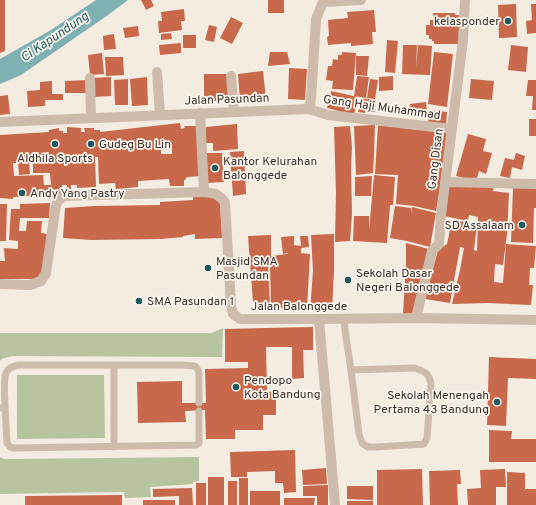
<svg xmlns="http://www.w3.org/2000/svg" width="536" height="505" font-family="Overpass,sans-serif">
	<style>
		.green { fill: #b8c4a0 }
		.water { fill: #7fb0b2 }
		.building { fill: #c8694b; fill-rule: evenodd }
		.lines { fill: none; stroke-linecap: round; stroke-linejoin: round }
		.service { stroke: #cdbbac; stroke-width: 7 }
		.minor { stroke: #cdbbac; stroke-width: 10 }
		.tertiary { stroke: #cdbbac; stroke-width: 10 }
		.poi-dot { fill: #1f5a5e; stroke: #fbf5ee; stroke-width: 1.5 }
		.labels { text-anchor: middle; stroke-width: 3.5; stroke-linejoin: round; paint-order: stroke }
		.poi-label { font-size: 12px; fill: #3b302b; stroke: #fbf5ee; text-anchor: start }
		.street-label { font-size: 12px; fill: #3b302b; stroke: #fbf5ee }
		.water-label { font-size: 13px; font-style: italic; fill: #1f5a5e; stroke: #fbf5ee }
	</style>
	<rect width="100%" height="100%" fill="#f4ebe1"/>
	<!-- green -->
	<path class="green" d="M223,328L222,357L13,356C9,357 3,357 0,361V333H211Z
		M17,375H104L105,438L17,439Z
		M0,457L4,459H7L199,457V481L193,482V484L150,487L151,497L125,498L124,492L0,494Z"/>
	<!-- water -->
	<path class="water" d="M96,0H128L108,15L21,75L0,84V59L51,30Z"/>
	<!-- building -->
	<path class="building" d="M0,0H5V51L0,53Z
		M141,0H151L154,6L146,10Z
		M268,0H284V13H268Z
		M516,4L517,37L499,38L498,5Z
		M531,4H536V33L527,34L526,21L532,20Z
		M184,9L185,21H181L182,30L159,33L158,21H162L161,12Z
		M374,10L376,32H372L373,44L351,46V43L328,45L327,37L329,36L328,20L348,18L347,12Z
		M433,13H455V15H459L461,44H434V41H432V39H429V35H426V25H430V20H434Z
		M231,17L243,23L232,44L220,38Z
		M209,25L217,27L214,42L205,40Z
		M138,26L139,36L125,38L123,28Z
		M171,33L172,39L161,40V34Z
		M114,34L116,49L104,50L103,36Z
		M183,35H196V48H183Z
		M387,40L398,41L395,73L385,72Z
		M181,43V53L160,55L159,45Z
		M403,45H417L416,68L418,45L432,46L430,75L402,74Z
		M511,45L528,47L526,72L508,70Z
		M270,52H287L290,64L268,66Z
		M342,52L356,53L353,90L332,89L333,81L326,80L328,66H332L333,59L338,60V55H342Z
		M434,52L453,54L447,107L428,104Z
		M102,53L104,74L90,75L88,55Z
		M356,56H369L367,76L356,75Z
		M105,57H123L124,75L106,76Z
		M289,68L307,69L305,100L288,99Z
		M263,71L266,99L240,101L238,74Z
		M204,74H230L229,101H204Z
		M357,76L369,77L366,98L354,96Z
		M393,76V90L379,91V77Z
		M111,77V96L92,97V78Z
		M147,77L148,105L132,106L130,79Z
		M128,79V105H115L114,80Z
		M370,79L378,80L375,99L367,98Z
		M471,79L494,81L492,100L469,98Z
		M88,80V93H65V81Z
		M528,80H536V110H532L533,96H526Z
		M52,81V94H63V100H45V106L28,107L27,91L40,90V82Z
		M331,91L358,97L354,115L327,108Z
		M8,95L10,114L0,115V96Z
		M361,98L368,99L365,113L358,112Z
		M368,99L376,100L375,112H367Z
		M426,102L427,113L411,114L410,104Z
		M429,110L447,112L446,126L428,124Z
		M529,119H536V136H529Z
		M180,123L181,129L185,128L184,126H199L202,176L187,177L185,180H184V186H170L169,179L138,181V187L116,189L115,183L99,184L98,157H95L96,187L77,188V185H71V192L67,193V185H62V194L56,198L51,199V191H44V195L13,197V199L0,198V135L49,132V130L59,128V131H63V133H67V127L81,128V132H85L84,128H94V130H100V132ZM172,148V154H161V149ZM47,156V158H43V162L33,163V173H50L51,185H44L43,175L14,176L13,163H18L19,175L30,174L29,162H31V157Z
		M237,124L238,149L213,151V143H206V127Z
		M375,125L374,155L373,173L356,175L354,126Z
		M378,125L450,133L436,211L414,206L396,204L398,175L375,174Z
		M350,126L352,147L351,168L352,214L350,241L335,242L336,193L334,127Z
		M468,134L486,139L483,151L492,153L486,174L479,171L476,181L456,176Z
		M244,151L246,194L233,196L230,152Z
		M206,153H222L224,182L207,183Z
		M516,153L525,156L522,170L512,167L510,178L500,176L505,158L514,160Z
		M374,175L395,177L393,205H390V206L387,243L353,241L354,216H369V230Z
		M372,176L371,196H355V177Z
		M449,185L494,186L493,191L509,193L507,234L503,265L495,264L494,282L503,283L506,244L536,246L534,268H530L529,285H533L531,305L488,303L452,304L460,270L464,248L460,247L450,303L425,299L438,250L447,244L452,220L477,224L474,250L477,251L478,217L469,215L468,221L444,216Z
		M536,186V208H534L533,243L511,242L513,187Z
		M193,196H207L216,199L220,204L222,238L195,239V234L183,236V237L161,239L91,240L63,238L65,208L94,206L160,205V202L193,200Z
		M50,203L49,218H20L19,231H26L27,221H42L41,233L47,234L43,271L39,276L33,279H0V261H5L4,248L18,249V241L9,240L11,209H20V204Z
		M0,204H7L6,241H0Z
		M395,206L411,208V213L412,207L436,213L430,247L407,241L390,238Z
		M334,234V270L332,311H310L313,271L311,235Z
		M271,235V256L287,254L288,253L283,254L281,237L294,236V245L301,246L300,236H308L309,247L301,248V253L310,254L307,309L300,308H271L270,264H268L270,308H259L253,302L248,236Z
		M406,243L429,249L414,314H403L406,264Z
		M313,327V350H303L304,378L292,379V347H266L267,392L276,391V415H263V430H235V439H206L205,410L185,411L186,422L138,423L137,382L182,381V403H206L205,369L248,368V362H225V329Z
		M489,357L536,359V379L508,378L506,426L487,425Z
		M489,430L512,431L511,439H536V462H489Z
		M295,450L296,492L284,493L283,483H275V471L247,472V477H231L230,452Z
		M326,468L327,484L303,485L302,470Z
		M422,469L423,505H377V470Z
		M505,469L506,487H496V505H468L467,489L481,488L480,470Z
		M460,470L461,484H457L458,505H430L429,471Z
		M507,472L525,473V489H536V505H507Z
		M208,477H224V505H208Z
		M239,478H248V505H239Z
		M228,481H237V505H228Z
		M196,483H206V505H196Z
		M328,485V505H317V496H303V486Z
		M347,486H373V500L347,499Z
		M192,488L193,505H179V496L153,497V489Z
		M250,491H280V505H250Z
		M122,495V505H25V496Z
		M284,498H315L314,505H284Z
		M143,500H175V505H143Z
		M347,501H373V505H347Z"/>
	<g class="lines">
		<!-- service -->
		<path class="service" d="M344,319L345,330L351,370L359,434L362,443L368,447H376L424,444L427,438L431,383C428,372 425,372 415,368L351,370
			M0,408H5C5,400 3,379 6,373C8,368 14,366 19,365H182L195,366L198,370L199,374V403
			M5,408L7,443L10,447L14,448L196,445L199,443V411
			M114,447V366"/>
		<!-- minor -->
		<path class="minor" d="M323,2L361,0
			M157,72L160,115
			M231,76L234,112
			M90,78L91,118
			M309,109L328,115L452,129
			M200,113L204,192
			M0,122L309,109L311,99L316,19L320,9L323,2
			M445,182L536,184
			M416,318L432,251L439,244L441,215L463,40L465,0
			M319,319L335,505"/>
		<!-- tertiary -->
		<path class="tertiary" d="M0,284L30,285L41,281L46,273L55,211L57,202L64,196L204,192C215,193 218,194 225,202L231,305L233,314L240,319H319L416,318L536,320"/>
	</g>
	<!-- markers -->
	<g class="poi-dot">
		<circle cx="508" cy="21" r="4"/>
		<circle cx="55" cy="144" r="4"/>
		<circle cx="91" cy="144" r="4"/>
		<circle cx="215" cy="168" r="4"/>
		<circle cx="22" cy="193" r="4"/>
		<circle cx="522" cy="225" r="4"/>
		<circle cx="208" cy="268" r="4"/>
		<circle cx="348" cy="280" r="4"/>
		<circle cx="139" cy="301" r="4"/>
		<circle cx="236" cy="387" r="4"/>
		<circle cx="497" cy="402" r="4"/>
	</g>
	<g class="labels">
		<!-- poi labels -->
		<g class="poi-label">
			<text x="500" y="25" text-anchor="end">kelasponder</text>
			<text x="99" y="148">Gudeg Bu Lin</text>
			<text x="55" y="162" text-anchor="middle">Aldhila Sports</text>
			<text x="223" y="165">Kantor Kelurahan<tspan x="223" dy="14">Balonggede</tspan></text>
			<text x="30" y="197">Andy Yang Pastry</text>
			<text x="514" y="229" text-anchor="end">SD Assalaam</text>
			<text x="216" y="265">Masjid SMA<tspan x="216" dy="14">Pasundan</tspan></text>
			<text x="356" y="277">Sekolah Dasar<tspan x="356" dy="14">Negeri Balonggede</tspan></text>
			<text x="147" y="305">SMA Pasundan 1</text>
			<text x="244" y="384">Pendopo<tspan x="244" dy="14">Kota Bandung</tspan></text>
			<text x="489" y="399" text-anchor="end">Sekolah Menengah<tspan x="489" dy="14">Pertama 43 Bandung</tspan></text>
		</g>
		<!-- street labels -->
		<g class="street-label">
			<text transform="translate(227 99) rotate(-2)" y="4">Jalan Pasundan</text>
			<text transform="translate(382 107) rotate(8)" y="4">Gang Haji Muhammad</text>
			<text transform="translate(435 159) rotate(-83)" y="4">Gang Disan</text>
			<text x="299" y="310">Jalan Balonggede</text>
		</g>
		<!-- water labels -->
		<g class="water-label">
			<text transform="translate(54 36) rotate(-34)" y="5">Ci Kapundung</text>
		</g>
	</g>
</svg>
